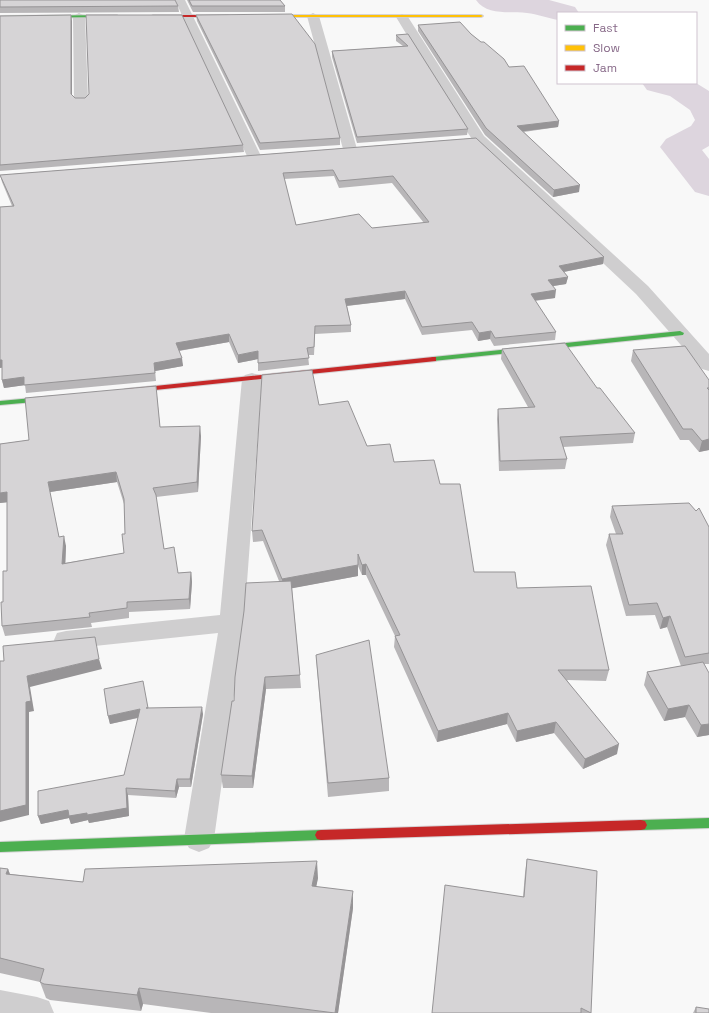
<svg xmlns="http://www.w3.org/2000/svg" width="709" height="1013" font-family="'Space Grotesk',sans-serif">
	<style>
		.lines { fill: none; stroke-linecap: round; stroke-linejoin: round }
		.river { fill: #ddd5de; fill-rule: evenodd }
		.fast-casing { stroke: #d6d4d6; stroke-width: 2 }
		.slow-casing { stroke: #d6d4d6; stroke-width: 2 }
		.jam-casing { stroke: #d6d4d6; stroke-width: 2 }
		.street { fill: #cfcecf; fill-rule: evenodd }
		.fast { fill: #4caf50; fill-rule: evenodd }
		.slow { fill: #ffc107; fill-rule: evenodd }
		.jam { fill: #c62828; fill-rule: evenodd }
		.wall { fill: #b8b6b8; fill-rule: evenodd }
		.shaded-wall { fill: #969496 }
		.building { fill: #d6d4d6; stroke: #969496; fill-rule: evenodd }
	</style>
	<rect width="100%" height="100%" fill="#f8f8f8"/>
	<g class="lines">
		<!-- river -->
		<path class="river" d="M476,0H549L575,7L579,13H558V20C548,18 537,14 527,13C510,11 487,16 476,0Z
			M642,83H696L709,91V146L702,150L709,159V196L695,192L660,147L666,139L691,126L695,120L690,110L670,96L647,90Z"/>
		<!-- fast casing -->
		<g class="fast-casing">
			<path id="fast" d="M117,15L115,17L0,18V16Z
				M680,331L684,333L683,335L433,361L429,359L433,357Z
				M54,396H57L58,398L57,400L0,405V401Z
				M709,818V828L641,830L637,829L635,825L637,821L641,820Z
				M321,830L325,831L327,835L325,839L321,840L0,852V842Z"/>
		</g>
		<!-- slow casing -->
		<g class="slow-casing">
			<path id="slow" d="M261,15H481L483,16L481,17H263Z"/>
		</g>
		<!-- jam casing -->
		<g class="jam-casing">
			<path id="jam" d="M153,15H227L229,16L227,17H151Z
				M433,357H436V361L126,393L122,391L126,389Z
				M641,820L645,821L647,825L645,829L641,830L321,840L317,839L315,835L317,831L321,830Z"/>
		</g>
		<!-- street -->
		<path class="street" d="M175,0H185L261,156L259,159L254,160L249,159L247,156Z
			M79,13L85,16L88,100L86,103H76L74,100L73,16Z
			M313,13L319,16L357,149L355,152L350,153L345,152L343,149L307,16Z
			M402,14L408,17L484,136L648,286L709,354V371L702,369L636,294L474,142L453,111L396,17Z
			M252,373L259,375L262,379L244,623L214,839L209,848L199,852L189,848L184,839L218,633L66,649L57,647L54,640L57,633L66,631L220,615L242,379L245,375Z
			M0,990L37,997L49,1001L54,1013H0Z"/>
		<!-- fast -->
		<use href="#fast" class="fast"/>
		<!-- slow -->
		<use href="#slow" class="slow"/>
		<!-- jam -->
		<use href="#jam" class="jam"/>
	</g>
	<!-- wall -->
	<path class="wall" d="M0,0L178,6L179,12L0,13Z
		M187,0H280L285,6V12H193Z
		M196,15L340,138V145L260,150L197,21Z
		M0,16L72,21V95L75,98L243,145L244,152L0,171Z
		M418,25L471,34L509,67L559,121L558,127L524,132L579,192L553,197L485,135L418,31Z
		M408,34L468,129L467,135L357,143L332,57V51L403,46L396,41V35Z
		M476,138L604,257L603,264L564,272L568,277L566,284L553,286L555,298L535,301L556,332L555,340L494,346L490,339L478,341L472,330L422,335L405,299L347,306L351,325V332L315,334L314,355H308L309,365L258,371V359L238,363L229,342L179,351L183,366L155,371L156,381L26,393L25,385L4,388L2,380V368H0V207L12,206L2,182L0,175ZM334,176L339,188L392,183L424,223L372,228L296,225L284,179Z
		M502,349L597,388L635,433L633,443L563,447L567,459L565,469L499,471L497,419L498,409L528,407L501,359Z
		M633,350L709,380V450L699,452L689,440H680L631,361Z
		M157,396L160,427L201,436L198,492L156,497L164,549L178,573L191,572L192,582L190,609L129,612V618L91,623L92,627L5,636L2,626L3,602L7,571V502L0,503V444L29,440ZM117,482L124,504L125,534L124,553L65,563L66,546L59,537L50,492Z
		M319,405L367,446L394,462L440,484L474,572L517,588L609,670L606,681L567,680L617,754L583,769L554,733L516,742L507,724L437,742L394,647L395,636L366,575H362L358,566V576L292,588L301,688L266,689L253,788H223L221,775L279,581L263,541L253,542L252,531Z
		M612,506L709,527V664H704L709,735L697,737L685,717L664,721L644,685L647,672L681,666L667,627L660,629L655,615L626,616L606,545L609,534H616L610,517Z
		M316,655L389,778V791L328,797L317,669Z
		M148,708L203,714L191,787H179L176,798L128,795L129,816L89,823L88,820L71,824L69,818L41,824L38,816L124,775L138,718L110,724L108,716Z
		M527,859L591,1013H432L523,897L525,873Z
		M0,868L8,869L10,874L83,882L318,878L316,886L353,908L338,1013H211L143,1004L141,1011L50,1000L46,998L40,982L0,973Z
		M696,1007L709,1013H693Z"/>
	<!-- shaded-wall -->
	<path class="shaded-wall" d="M71,15L72,21V100L71,94Z
		M559,121L558,127L517,132V126Z
		M580,185L579,192L553,197L554,190Z
		M604,257L603,264L558,273L559,266Z
		M568,277L566,284L547,287L548,280Z
		M556,290L555,298L530,301L531,294Z
		M405,291V299L345,306V299Z
		M491,331L490,339L478,341L479,333Z
		M229,334V342L177,351L176,343Z
		M258,351V359L238,363V355Z
		M182,358L183,366L155,371L156,381L154,363Z
		M0,360H2L3,367L0,368Z
		M24,377L26,385L4,388L2,380Z
		M200,426L201,436L198,492L197,482Z
		M709,439V450L699,452L702,441Z
		M116,472L117,482L50,492L48,482Z
		M7,492L10,502L0,503V493Z
		M64,536L66,546L65,573L62,564Z
		M366,564V575H362V565Z
		M358,565V576L283,590L282,579Z
		M191,572L192,582L190,609L189,599Z
		M670,616L667,627L660,629L663,618Z
		M99,659L102,669L30,687L34,711L29,712V815L0,822V811L26,702L27,676Z
		M265,677L266,689L253,788L252,776Z
		M689,705L685,717L664,721L668,709Z
		M202,707L203,714L191,787L190,779Z
		M140,709L141,717L110,724L108,716Z
		M508,713L507,724L437,742L438,731Z
		M556,722L554,733L516,742L517,731Z
		M709,724V735L697,737L701,725Z
		M619,744L617,754L583,769L585,759Z
		M177,779L179,787L176,798L175,791Z
		M126,788L128,795L129,816L89,823L88,820L71,824L69,818L41,824L38,816L68,810L87,813Z
		M317,861L318,878L313,903L312,886Z
		M8,869L14,886L6,874Z
		M353,891V908L338,1013H335Z
		M139,988L143,1004L141,1011L137,995Z"/>
	<!-- building -->
	<path class="building" d="M0,0H175L178,6L0,7Z
		M189,0H280L285,6H192Z
		M292,14L315,44L340,138L260,143L196,15Z
		M71,15V94L75,98H85L89,94L86,15H182L243,145L0,165V16Z
		M460,22L471,34L481,42H484L504,59L509,67L524,66L559,121L517,126L580,185L554,190L486,128L418,25Z
		M408,34L468,129L357,137L332,51L408,46L396,35Z
		M476,138L604,257L559,266L568,277L548,280L556,290L531,294L556,332L495,338L491,331L479,333L472,322L422,327L405,291L345,299L351,325L315,326L314,347L307,348L309,358L258,363V351L238,355L229,334L176,343L182,358L154,363L155,373L24,385V377L2,380V360H0V207L14,206L0,175ZM333,170L339,181L393,176L429,222L372,228L359,214L296,225L283,173Z
		M565,343L597,388H600L635,433L560,437L567,459L500,461L498,409L535,407L502,349Z
		M685,346L709,380V388H707L709,390V439L702,441L692,429H683L633,350Z
		M312,370L319,405L348,401L367,446L390,444L394,462L434,460L440,484H460L474,572H515L517,588L591,586L609,670H558L619,744L585,759L556,722L517,731L508,713L438,731L395,636L400,635L366,564L362,565L358,554V565L282,579L262,530L252,531L262,375Z
		M156,386L160,427L200,426L197,482L153,488L156,495L164,549L174,547L178,573L191,572L189,599L127,602V608L89,613L90,617L2,626L1,602H3V571H7V492L0,493V444L29,440L25,398ZM116,472L124,499L125,534H122L124,553L62,564L64,536L59,537L48,482Z
		M689,503L696,511L699,508L709,527V653L685,657L670,616L663,618L657,603L629,605L609,534H623L612,506Z
		M291,581L300,675L265,677L252,776L221,775L232,701H234L235,677L244,611L246,583Z
		M95,637L99,659L27,676L31,701L26,702V805L0,811V661H4L3,646Z
		M369,640L389,778L328,783L316,655Z
		M703,662L709,673V724L701,725L689,705L668,709L647,672Z
		M143,681L148,708H146L202,707L190,779H177L175,791L126,788L127,808L87,815V813L69,816L68,810L38,816V791L124,775L140,709L108,716L104,689Z
		M527,859L597,871L591,1013L581,1008V1013H432L445,885L524,897Z
		M317,861L312,886L353,891L335,1013L139,988L137,995L44,984L40,982L44,969L0,958V868L8,869L6,874L83,882L85,869Z
		M696,1007L709,1009V1013H696Z"/>
	<!-- legend -->
	<rect x="557" y="12" width="140" height="72" fill="#ffffff" stroke="#cfc3cf"/>
	<rect x="565" y="25" width="20" height="6" fill="#4caf50" stroke="#cfc3cf"/>
	<text x="593" y="32" font-size="12" fill="#876988">Fast</text>
	<rect x="565" y="45" width="20" height="6" fill="#ffc107" stroke="#cfc3cf"/>
	<text x="593" y="52" font-size="12" fill="#876988">Slow</text>
	<rect x="565" y="65" width="20" height="6" fill="#c62828" stroke="#cfc3cf"/>
	<text x="593" y="72" font-size="12" fill="#876988">Jam</text>
</svg>
